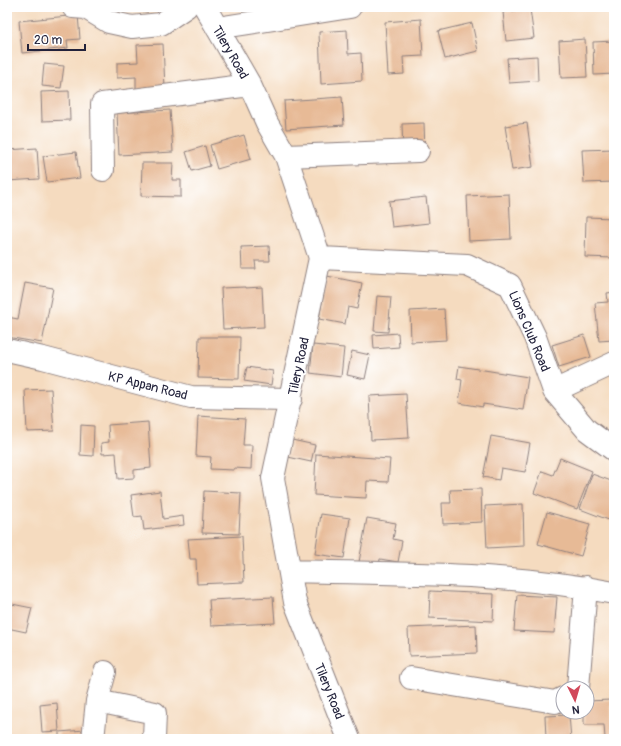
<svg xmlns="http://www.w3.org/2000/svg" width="621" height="746" font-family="Pangolin,sans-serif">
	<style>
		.building { fill: #e7ba96 }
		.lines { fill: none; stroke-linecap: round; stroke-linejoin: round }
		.minor-casing { stroke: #8c7e7d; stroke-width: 24 }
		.minor { stroke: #fff; stroke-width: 22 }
		.labels { text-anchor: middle; stroke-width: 4; stroke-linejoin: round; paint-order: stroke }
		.street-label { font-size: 13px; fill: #22223b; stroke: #fff }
	</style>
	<rect width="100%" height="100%" fill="#fff"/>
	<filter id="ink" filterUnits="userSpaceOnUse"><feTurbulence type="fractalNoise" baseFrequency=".025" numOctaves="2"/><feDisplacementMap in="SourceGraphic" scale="8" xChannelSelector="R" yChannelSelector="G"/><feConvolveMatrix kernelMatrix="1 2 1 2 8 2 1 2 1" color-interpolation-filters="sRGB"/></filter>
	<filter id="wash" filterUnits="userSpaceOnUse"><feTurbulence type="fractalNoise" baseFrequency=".012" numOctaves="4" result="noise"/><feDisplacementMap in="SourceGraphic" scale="16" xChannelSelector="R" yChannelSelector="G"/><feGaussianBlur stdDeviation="0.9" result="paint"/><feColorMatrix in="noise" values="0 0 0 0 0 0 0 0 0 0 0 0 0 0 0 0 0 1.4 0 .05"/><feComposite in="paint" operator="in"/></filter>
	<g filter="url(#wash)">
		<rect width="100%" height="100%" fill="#f5dbbf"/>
		<g id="blocks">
			<!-- building -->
			<path class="building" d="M530,9L534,38L506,41L503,12Z
				M78,15L80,39L67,40L68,48L22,53L19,21Z
				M421,19L423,56L403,57L404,74L388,75L385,22Z
				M472,23L478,51L445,59L438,31Z
				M347,30L348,54L361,53L362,81L321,84L319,32Z
				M585,39L587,77L561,78L559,41Z
				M614,41V74L594,75L593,42Z
				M163,44L165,89L136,90V77L117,78V63L138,62L137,45Z
				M537,56L538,81L509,83L507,58Z
				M44,64L64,66L61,88L42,86Z
				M69,91L70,120L42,121L41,92Z
				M342,97L344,125L286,129L284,101Z
				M170,110L173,152L119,155L117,113Z
				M424,123L425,153L403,154L402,124Z
				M527,123L533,167L512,170L505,126Z
				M244,135L251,159L217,169L210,145Z
				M205,146L210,166L192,171L186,152Z
				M37,148L39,179L7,181V150Z
				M614,149V182L584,183L582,150Z
				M76,152L80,178L47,182L43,156Z
				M142,163H173L172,180H181V197L141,196Z
				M509,194L511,239L469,241L467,196Z
				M426,197L429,223L392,227L389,201Z
				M586,217L614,218V258L585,257Z
				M269,246L270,261H255L256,269H242L241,247Z
				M327,276L362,283L357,309L348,307L345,324L319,319Z
				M25,283L53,288L42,343L7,337V317L18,319Z
				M245,287V288L262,287L264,327L223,329L221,288Z
				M614,292V340L599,341L595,303L608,302L607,293Z
				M377,296L391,297L388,332L374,331Z
				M444,309L446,340L411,342L410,311Z
				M398,333L399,347L374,349L373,335Z
				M584,335L591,357L559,367L552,345Z
				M199,337H240L239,379L198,378Z
				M313,345L344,348L341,377L310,373Z
				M352,351L370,355L365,379L347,375Z
				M459,366L528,377L523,410L483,404V407L459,403L462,380L457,379Z
				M247,367L273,371L271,385L244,381Z
				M51,389L54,431L27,432L25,390Z
				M406,394L409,438L371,440L369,396Z
				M198,416L245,419L243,445H252L251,469L234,468V470L210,469L211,457L196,456Z
				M148,422L151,468L134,470V478L118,479L116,453L102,454L101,443L109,442L108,425Z
				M81,425L94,426L93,456L80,455Z
				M491,436L530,443L525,472L501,468L499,480L483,477Z
				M292,440L315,445L311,462L288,457Z
				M316,454L390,459L388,482L367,481L366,498L314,495Z
				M560,458L592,471L577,509L534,493L542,471L553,475Z
				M592,474L614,482V522L580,509Z
				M481,489L482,522L443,524L442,503H451L450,490Z
				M160,491L163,519L183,516L184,525L144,530L142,516L134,517L131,495Z
				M204,491L241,493L239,534L202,533Z
				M523,504L524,546L487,548L485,506Z
				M547,512L590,524L581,556L538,544Z
				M321,514L350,518L344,558L315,554Z
				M367,518L396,523L393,539L402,541L398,562L380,559L379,565L359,562Z
				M242,536L244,582L197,584L196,559H190L188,539Z
				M430,591L494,594L493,621L429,618Z
				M517,595L557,597L554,633L514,631Z
				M273,597L275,623L211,626L209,600Z
				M7,603L32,608L26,632L7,628Z
				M476,625L477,653L409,656L408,628Z
				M611,700L612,738H605L604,725H584V712H587V701Z
				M57,703L59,731L42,732L40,705Z
				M569,715L571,739H546L545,716Z
				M85,730V739H59V732Z"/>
		</g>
	</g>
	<g filter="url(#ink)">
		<use href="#blocks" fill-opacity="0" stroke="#8c7e7d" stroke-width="1"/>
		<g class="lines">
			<!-- minor casing -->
			<g class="minor-casing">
				<path id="minor" d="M73,7L86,8L109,22L132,27L161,24L186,7
					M205,7L250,85L267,123L286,156L320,258L273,478L295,602L349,739
					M217,28L350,7
					M286,156L418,151
					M103,170L102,104L250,85
					M320,258L467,265L510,285L535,337L554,391L587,430L614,450
					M7,350L43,358L191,397L291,399
					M554,391L614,363
					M290,571C398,574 508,572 614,593
					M411,678L555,702L563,698
					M578,688L586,587
					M97,701L105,672
					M93,739L97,701L155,713L154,739"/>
			</g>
			<!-- minor -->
			<use href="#minor" class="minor"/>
		</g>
	</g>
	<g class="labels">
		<!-- street labels -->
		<g class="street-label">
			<text transform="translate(231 52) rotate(60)" y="5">Tilery Road</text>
			<text transform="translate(530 331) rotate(67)" y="5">Lions Club Road</text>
			<text transform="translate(298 366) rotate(-78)" y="5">Tilery Road</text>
			<text transform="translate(148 385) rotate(14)" y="5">KP Appan Road</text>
			<text transform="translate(330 691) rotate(68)" y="5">Tilery Road</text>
		</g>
	</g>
	<!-- margin -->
	<rect width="621" height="746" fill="none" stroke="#fff" stroke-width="24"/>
	<!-- north arrow -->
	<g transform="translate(575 700) rotate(175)"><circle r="19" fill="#ffffff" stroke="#a7a7b1"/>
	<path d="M0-3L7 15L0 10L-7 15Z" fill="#d1495b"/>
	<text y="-6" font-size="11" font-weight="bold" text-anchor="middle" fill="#22223b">N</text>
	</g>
	<!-- scale -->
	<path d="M28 44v6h57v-6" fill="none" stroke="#22223b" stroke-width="2"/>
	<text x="34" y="44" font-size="12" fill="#22223b" stroke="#ffffff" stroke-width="3" paint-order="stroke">20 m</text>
</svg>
